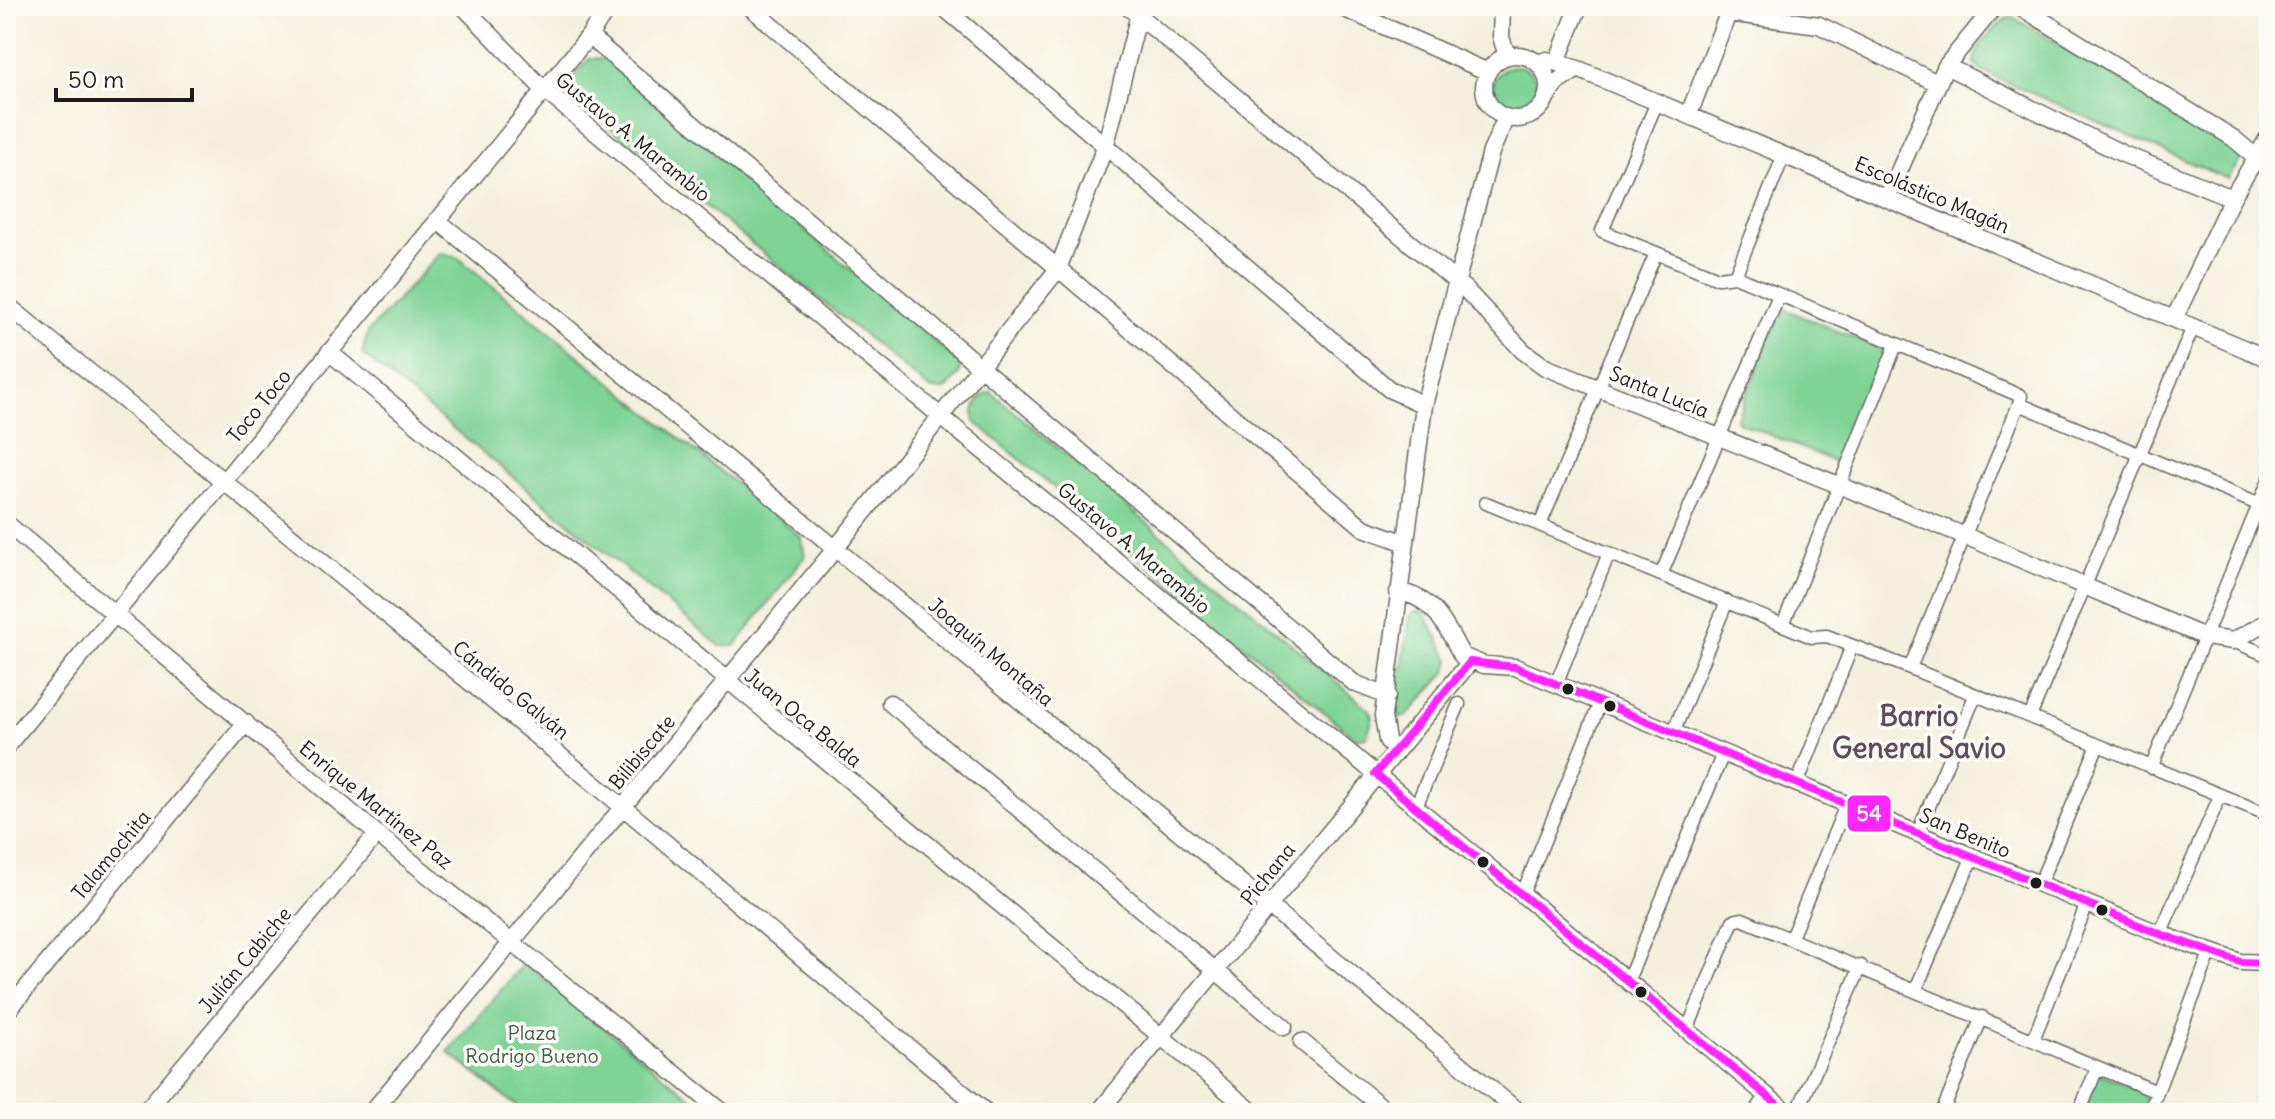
<svg xmlns="http://www.w3.org/2000/svg" width="2275" height="1119" font-family="Delius,sans-serif">
	<style>
		.green { fill: #7ed395; stroke: #4d7858; stroke-width: 2 }
		.lines { fill: none; stroke-linecap: round; stroke-linejoin: round }
		.pedestrian-casing { stroke: #686660; stroke-width: 15 }
		.minor-casing { stroke: #686660; stroke-width: 19 }
		.pedestrian { stroke: #fff; stroke-width: 12 }
		.minor { stroke: #fff; stroke-width: 16 }
		.bus-1-casing { stroke: #fdfcf7; stroke-width: 14 }
		.bus-1 { stroke: #fe27ff; stroke-width: 8 }
		.bus-dot { fill: #1c1c1c; stroke: #fdfcf7; stroke-width: 3 }
		.labels { text-anchor: middle; stroke-width: 7; stroke-linejoin: round; paint-order: stroke }
		.street-label { font-size: 20px; fill: #1c1c1c; stroke: #fdfcf7 }
		.park-label { font-size: 20px; fill: #3e5c46; stroke: #fdfcf7 }
		.district-label { font-size: 28px; font-weight: bold; fill: #614c5e; stroke: #fdfcf7 }
		.line-badge { stroke: #fdfcf7; stroke-width: 3 }
		.badge-label { font-size: 22px; text-anchor: middle; font-weight: bold; fill: #fff }
	</style>
	<rect width="100%" height="100%" fill="#fdfcf7"/>
	<filter id="ink" filterUnits="userSpaceOnUse"><feTurbulence type="fractalNoise" baseFrequency=".0125" numOctaves="2"/><feDisplacementMap in="SourceGraphic" scale="16" xChannelSelector="R" yChannelSelector="G"/><feConvolveMatrix kernelMatrix="1 2 1 2 8 2 1 2 1" color-interpolation-filters="sRGB"/></filter>
	<filter id="wash" filterUnits="userSpaceOnUse"><feTurbulence type="fractalNoise" baseFrequency=".006" numOctaves="4" result="noise"/><feDisplacementMap in="SourceGraphic" scale="32" xChannelSelector="R" yChannelSelector="G"/><feGaussianBlur stdDeviation="1.8" result="paint"/><feColorMatrix in="noise" values="0 0 0 0 0 0 0 0 0 0 0 0 0 0 0 0 0 1.4 0 .05"/><feComposite in="paint" operator="in"/></filter>
	<g filter="url(#wash)">
		<rect width="100%" height="100%" fill="#f5f0de"/>
		<!-- green -->
		<path class="green" d="M2011,16L2240,150L2243,156L2228,179L2223,177L1981,71L1974,63C1976,45 1996,24 2011,16Z
			M590,58L605,59L956,360L961,365L959,374L946,390H931L570,95L569,81Z
			M1493 88a22 22 0 1 1 44 0a22 22 0 1 1-44 0Z
			M440,253L457,257L801,537L805,556L735,646H720L362,354L368,332Z
			M1782,308L1886,351L1840,464L1736,421Z
			M991,392L1370,710L1373,717L1367,737L1356,739L975,422C972,409 977,396 991,392Z
			M1416,611L1425,614L1450,660L1447,671L1407,716L1401,717L1395,712L1410,616Z
			M524,963L710,1113H525L448,1052Z
			M2098,1073L2151,1093L2143,1113H2083Z"/>
	</g>
	<g filter="url(#ink)">
		<g class="lines">
			<!-- pedestrian casing -->
			<g class="pedestrian-casing">
				<path id="pedestrian" d="M1657,102L1602,231L1718,278L1735,276L2021,396L2019,404L2260,505
					M1735,276L1784,155
					M1486,503L1812,637L1827,636L1910,668L2269,815
					M1540,525L1656,253
					M1661,575L1779,295
					M1783,625L1896,345
					M2233,641L2269,656
					M1910,668L2019,404
					M1556,684L1609,553
					M2030,717L2193,327
					M1673,733L1727,601
					M2151,768L2269,480
					M1797,784L1852,646
					M1415,809L1459,704
					M1917,835L1975,696
					M2039,885L2097,747
					M1522,895L1600,703
					M2160,934L2220,796
					M1791,938L1846,805
					M1628,980L1723,754
					M1916,989L1972,858
					M1687,1030L1733,921L1742,919L2157,1092
					M2033,1040L2087,904
					M1797,1113L1861,966
					M1942,1113L1982,1017
					M2079,1113L2097,1068
					M2149,1113L2210,953"/>
			</g>
			<!-- minor casing -->
			<g class="minor-casing">
				<path id="minor" d="M463,6L544,90L1788,1113
					M749,6L1364,528L1403,542
					M942,6L1389,389L1424,405
					M1127,6L1466,290L1523,351L1545,367L1963,535L2205,637L2233,641L2269,621
					M1338,6L1488,72
					M1502,6L1501,37L1507,56
					M2019,6L2233,138L2269,168
					M1728,13L1819,25L1937,83
					M589,36L1354,683L1387,696
					M1484 87a32 32 0 1 1 64 0a32 32 0 1 1-64 0Z
					M1557,62L1579,6
					M1537,63L1547,60L1578,69L2269,359
					M1946,66L2123,154L2232,198
					M1545,100L1556,83L1578,69
					M1689,114L1731,6
					M1887,198L1946,66L1995,6
					M437,220L1520,1113
					M6,304L623,807L987,1113
					M2174,319L2232,198L2269,136
					M329,352L1254,1113
					M6,523L377,834L724,1113
					M1398,592C1433,596 1447,627 1462,656L1484,665L1515,667L2160,934L2240,962L2269,963
					M890,703L1284,1027
					M6,747L589,36L609,6
					M1394,751L1387,740L1383,716L1424,405L1491,152L1506,117
					M6,1013L246,723
					M1302,1042L1389,1113
					M144,1113L377,834
					M371,1113L835,549L1058,269L1106,144L1141,6
					M1098,1113L1470,662
					M1756,1113L1769,1097"/>
			</g>
			<!-- pedestrian -->
			<use href="#pedestrian" class="pedestrian"/>
			<!-- minor -->
			<use href="#minor" class="minor"/>
			<!-- bus-1 casing -->
			<g class="bus-1-casing">
				<path id="bus-1" d="M1470,662L1515,667L2160,934L2240,962L2269,963
					M1375,774L1788,1113
					M1375,774L1470,662"/>
			</g>
			<!-- bus-1 -->
			<use href="#bus-1" class="bus-1"/>
		</g>
	</g>
	<!-- markers -->
	<g class="bus-dot">
		<circle cx="1568" cy="689" r="7"/>
		<circle cx="1610" cy="706" r="7"/>
		<circle cx="1483" cy="862" r="7"/>
		<circle cx="2036" cy="883" r="7"/>
		<circle cx="2102" cy="910" r="7"/>
		<circle cx="1641" cy="992" r="7"/>
	</g>
	<g class="labels">
		<!-- street labels -->
		<g class="street-label">
			<text transform="translate(633 137) rotate(39)" y="7">Gustavo A. Marambio</text>
			<text transform="translate(1932 195) rotate(23)" y="7">Escolástico Magán</text>
			<text transform="translate(1659 392) rotate(22)" y="7">Santa Lucía</text>
			<text transform="translate(259 406) rotate(-51)" y="7">Toco Toco</text>
			<text transform="translate(1134 548) rotate(40)" y="7">Gustavo A. Marambio</text>
			<text transform="translate(991 652) rotate(40)" y="7">Joaquín Montaña</text>
			<text transform="translate(511 690) rotate(39)" y="7">Cándido Galván</text>
			<text transform="translate(803 718) rotate(39)" y="7">Juan Oca Balda</text>
			<text transform="translate(642 752) rotate(-50)" y="7">Bilibiscate</text>
			<text transform="translate(376 805) rotate(39)" y="7">Enrique Martínez Paz</text>
			<text transform="translate(1965 833) rotate(23)" y="7">San Benito</text>
			<text transform="translate(111 855) rotate(-50)" y="7">Talamochita</text>
			<text transform="translate(1268 874) rotate(-51)" y="7">Pichana</text>
			<text transform="translate(245 960) rotate(-50)" y="7">Julián Cabiche</text>
		</g>
		<!-- park labels -->
		<g class="park-label">
			<text x="532" y="1040">Plaza<tspan x="532" dy="23">Rodrigo Bueno</tspan></text>
		</g>
		<!-- district labels -->
		<g class="district-label">
			<text x="1919" y="726">Barrio<tspan x="1919" dy="32">General Savio</tspan></text>
		</g>
	</g>
	<rect class="line-badge" x="1846" y="794" width="46" height="39" rx="8" fill="#fe27ff"/>
	<g class="badge-label">
		<text x="1869" y="821">54</text>
	</g>
	<!-- margin -->
	<rect width="2275" height="1119" fill="none" stroke="#fdfcf7" stroke-width="32"/>
	<!-- scale -->
	<path d="M56 88v12h136v-12" fill="none" stroke="#1c1c1c" stroke-width="4"/>
	<text x="68" y="88" font-size="24" fill="#1c1c1c" stroke="#fdfcf7" stroke-width="6" paint-order="stroke">50 m</text>
</svg>
